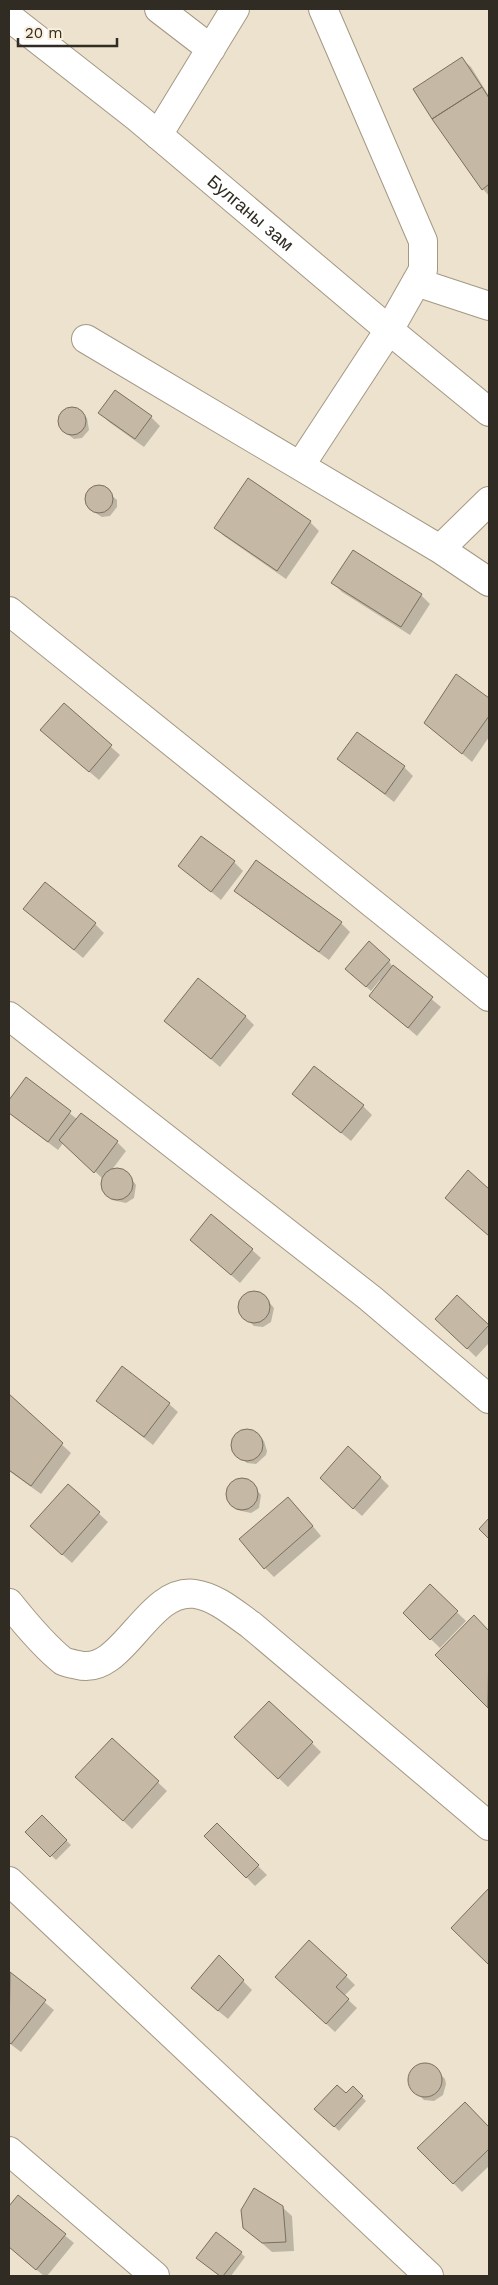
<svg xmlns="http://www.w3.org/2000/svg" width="498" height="2285" font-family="'Work Sans',sans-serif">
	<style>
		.shadow { fill: #0003 }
		.building { fill: #c5b8a5; stroke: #7b6f5d }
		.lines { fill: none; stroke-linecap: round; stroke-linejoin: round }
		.minor-casing { stroke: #a39884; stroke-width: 30 }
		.highway-casing { stroke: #a39884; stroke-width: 30 }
		.minor { stroke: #fff; stroke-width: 28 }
		.highway { stroke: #fff; stroke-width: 28 }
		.labels { text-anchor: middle; stroke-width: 4.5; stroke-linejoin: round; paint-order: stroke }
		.street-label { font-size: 18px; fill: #302b23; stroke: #faefda }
	</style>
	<rect width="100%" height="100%" fill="#ede2cd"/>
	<!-- shadow -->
	<path class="shadow" d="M462,59L471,67L489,96V196L483,189Z
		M74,409L87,418L89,430L82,438L74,439L67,434L62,429L59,421L65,410Z
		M100,413L151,417L160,426L144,447L109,422Z
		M101,486L117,500V507L110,516L102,517L94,512L87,503L88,494L93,488Z
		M310,522L319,531L286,579L224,536L215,527Z
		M333,583L421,595L430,604L410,635L342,592Z
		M456,676L489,699V737L472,762L426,723Z
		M64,705L120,755L99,780L51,739Z
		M339,759L404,767L413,776L394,802Z
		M234,862L243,871L221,900L180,866Z
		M236,891L341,923L350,932L329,960L245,899Z
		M25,909L95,924L104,933L83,958Z
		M389,961L392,966L441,1007L417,1036L370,996L382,982L380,980L371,991L351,973Z
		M245,1016L254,1025L220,1067L165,1020Z
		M26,1079L77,1119L117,1142L126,1151L111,1171L121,1170L130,1177L136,1185L134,1198L126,1203L112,1200L103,1187L104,1180L64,1142L58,1150L9,1113V1102Z
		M294,1094L363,1106L372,1115L351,1141Z
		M191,1240L252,1250L261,1258L240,1283Z
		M253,1293L263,1295L274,1308L271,1322L263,1327L254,1326L242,1315L240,1305L244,1297Z
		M457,1297L489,1327V1343L476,1357L446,1328Z
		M9,1396L71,1453L41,1494L9,1471Z
		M97,1401L169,1404L178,1412L153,1445Z
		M251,1430L264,1441L267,1451L266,1455L256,1464L247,1463L239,1457L234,1452L232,1442L241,1431Z
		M380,1477L389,1486L362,1516L330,1487Z
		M236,1480L250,1482L261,1495L259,1508L251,1513L237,1510L228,1497L229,1487Z
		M68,1485L108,1522L72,1563L40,1535Z
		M297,1507L321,1536L274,1577L265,1568Z
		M430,1586L466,1621L440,1648L404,1613Z
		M474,1617L489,1632V1708L436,1655Z
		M112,1739L167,1791L132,1829L86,1786Z
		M312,1743L321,1752L288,1787L245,1746Z
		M42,1817L71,1845L56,1860L27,1832Z
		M217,1825L267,1875L255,1886L206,1836Z
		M489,1890V1964L453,1928Z
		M219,1957L252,1990L228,2019L201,1997Z
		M10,1974L54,2010L21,2052L9,2043Z
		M346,1976L355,1985L344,1996L357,2008L335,2032L285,1986Z
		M422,2064L432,2066L445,2079L446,2084L443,2095L434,2101L424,2100L411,2088L410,2074L417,2066Z
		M353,2088L366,2101L339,2131L316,2109L347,2095Z
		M465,2104L489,2129V2166L462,2192L419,2148Z
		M18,2197L74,2243L47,2276H44L9,2247V2208Z
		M282,2207L292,2216L294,2251L272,2252L244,2227Z
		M241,2253L245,2257L231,2276H220L202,2262Z"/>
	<!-- building -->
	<path class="building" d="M462,57L482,87L432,119L413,89Z
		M482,87L489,98V184L482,190L432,119Z
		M115,390L152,416L135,439L98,413Z
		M58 421a14 14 0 1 1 28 0a14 14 0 1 1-28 0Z
		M248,478L311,521L277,571L214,528Z
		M85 499a14 14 0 1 1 28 0a14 14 0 1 1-28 0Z
		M353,550L422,594L401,627L331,583Z
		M456,674L489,698V716L462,754L424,723Z
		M64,703L112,745L89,772L40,730Z
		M357,732L405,766L385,794L337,759Z
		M201,836L235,861L211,892L178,866Z
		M256,860L342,922L319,952L234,891Z
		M45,882L96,923L74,950L23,909Z
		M369,941L390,960L366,987L345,969Z
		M393,965L433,997L408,1028L369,996Z
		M198,978L246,1016L211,1059L164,1021Z
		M314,1066L364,1105L341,1133L292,1094Z
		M26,1077L71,1111L48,1142L9,1113V1100Z
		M81,1113L118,1141L94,1173L59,1140Z
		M101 1184a16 16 0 1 1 32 0a16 16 0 1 1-32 0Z
		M468,1170L489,1189V1236L445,1198Z
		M211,1214L253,1249L231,1275L190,1240Z
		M238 1307a16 16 0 1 1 32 0a16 16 0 1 1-32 0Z
		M457,1295L489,1325L467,1349L435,1319Z
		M122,1366L170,1403L144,1437L96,1401Z
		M9,1394L63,1443L31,1486L9,1470Z
		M231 1445a16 16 0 1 1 32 0a16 16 0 1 1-32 0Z
		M348,1446L381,1477L353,1509L320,1478Z
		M226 1494a16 16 0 1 1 32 0a16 16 0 1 1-32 0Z
		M68,1484L100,1512L62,1555L30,1526Z
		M288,1497L313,1526L264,1569L239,1539Z
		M489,1518V1539L479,1529Z
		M430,1584L458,1611L430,1640L403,1613Z
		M474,1615L489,1631L488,1708L435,1655Z
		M269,1701L313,1742L278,1779L234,1737Z
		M112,1738L159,1781L123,1821L75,1777Z
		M42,1815L67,1840L50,1857L25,1832Z
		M217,1823L259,1865L246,1878L204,1836Z
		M489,1888V1965L451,1928Z
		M309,1940L347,1975L336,1987L349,1999L326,2024L275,1977Z
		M219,1955L244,1980L218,2011L191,1988Z
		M10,1972L46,2000L11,2044L9,2042Z
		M408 2080a17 17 0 1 1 34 0a17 17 0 1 1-34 0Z
		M337,2085L346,2093L353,2086L363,2096L334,2127L314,2109Z
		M465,2102L489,2127V2149L453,2184L417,2148Z
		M254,2188L283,2206L286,2242L262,2243L243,2228L241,2210Z
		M18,2195L66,2234L36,2270L9,2247V2206Z
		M216,2232L242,2252L223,2276H220L196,2258Z"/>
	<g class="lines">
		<!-- minor casing -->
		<g class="minor-casing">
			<path id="minor" d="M159,9L211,49
				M158,135L235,9
				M416,282L489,306
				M86,339L440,549L489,582
				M300,466L389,330L423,270V241L323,9
				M440,549L489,501
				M9,611L489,997
				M9,1016L370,1298L489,1399
				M9,1603C25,1623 43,1645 63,1661C67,1663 73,1664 78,1665C123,1677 147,1587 195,1594C216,1597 234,1613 251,1625L489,1826
				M9,1881L429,2276
				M9,2151L155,2276"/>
		</g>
		<!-- highway casing -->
		<g class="highway-casing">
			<g id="highway">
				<path id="s1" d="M9,17L138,118L389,330L489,412"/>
			</g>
		</g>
		<!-- minor -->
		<use href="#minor" class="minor"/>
		<!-- highway -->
		<use href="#highway" class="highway"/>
	</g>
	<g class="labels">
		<!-- street labels -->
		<g class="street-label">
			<text dy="6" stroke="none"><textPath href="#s1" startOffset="311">Булганы зам</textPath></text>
		</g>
	</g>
	<!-- border -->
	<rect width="498" height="2285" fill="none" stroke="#302b23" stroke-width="20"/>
	<!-- scale -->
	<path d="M18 38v8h99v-8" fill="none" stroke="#302b23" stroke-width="2.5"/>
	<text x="25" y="38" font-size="15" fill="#302b23" stroke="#faefda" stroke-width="4" paint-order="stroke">20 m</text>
</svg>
